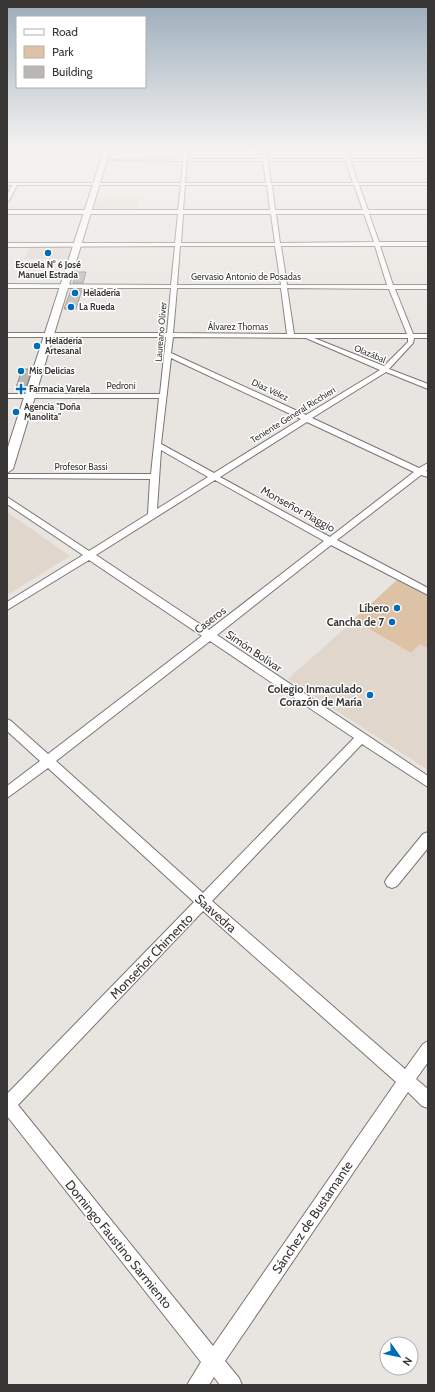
<svg xmlns="http://www.w3.org/2000/svg" width="435" height="1392" font-family="Cabin,sans-serif">
	<style>
		.built { fill: #e0d6cc }
		.green { fill: #ddc2a6 }
		.building { fill: #bab6b2; stroke: #908c88 }
		.lines { fill: none; stroke-linecap: round; stroke-linejoin: round }
		.minor-casing { stroke: #797672; stroke-width: 2 }
		.tertiary-casing { stroke: #797672; stroke-width: 2 }
		.secondary-casing { stroke: #797672; stroke-width: 2 }
		.minor { fill: #fff; fill-rule: evenodd }
		.tertiary { fill: #fff; fill-rule: evenodd }
		.secondary { fill: #fff; fill-rule: evenodd }
		.poi-dot { fill: #006bb7; stroke: #fff; stroke-width: 1.5 }
		.labels { text-anchor: middle; stroke-width: 3; stroke-linejoin: round; paint-order: stroke }
		.far-poi-label { font-size: 9px; font-weight: bold; fill: #383735; stroke: #fff; text-anchor: start }
		.far-street-label { font-size: 9px; fill: #383735; stroke: #fff }
		.street-label { font-size: 11px; fill: #383735; stroke: #fff }
		.poi-label { font-size: 11px; font-weight: bold; fill: #383735; stroke: #fff; text-anchor: end }
		.near-street-label { font-size: 13px; fill: #383735; stroke: #fff }
	</style>
	<rect width="100%" height="100%" fill="#e8e4df"/>
	<!-- built -->
	<path class="built" d="M99,197H139L135,210H95Z
		M30,246L72,247L67,259H24Z
		M7,512L70,556L7,595Z
		M353,621L411,653L420,644L428,648V770L288,679Z"/>
	<!-- green -->
	<path class="green" d="M381,150H421L426,159H385Z
		M397,580L428,596V648L420,644L411,653L353,620Z"/>
	<!-- building -->
	<path class="building" d="M76,272H86L83,283H73Z
		M71,290H82L76,309H64Z
		M22,369H32L25,391H15Z"/>
	<g class="lines">
		<!-- minor casing -->
		<g class="minor-casing">
			<path id="minor" d="M184,150H188L187,159H263L262,150H266L267,159H345L342,150H346L349,159H428V161H350L358,183H428V185H359L368,210H428V214H369L379,242H428V246H380L393,285H428V289H395L413,334H428V338H414L413,343L389,369L428,384V389L386,372L312,418L419,468L428,463V469L426,471L428,472V477L421,475L337,540L428,588V595L331,545L217,635L428,776V787L362,744L212,901L405,1069L423,1044L428,1041V1062L416,1079L428,1089V1108L422,1106L408,1092L225,1361L239,1378L242,1385H220L214,1377L209,1385H187L201,1362L7,1116V1094L194,902L48,768L7,798V786L40,761L7,731V719L11,721L48,754L202,636L89,560L7,610V602L83,555L7,504V497L89,551L148,514L150,479L7,478V474H151L159,398H7V394H160L166,337H7V333H167L171,288H7V284L171,285L175,246L7,247V243H175L178,214H7V210H178L181,185H17L9,201L7,202V196L12,185H7V183H181L183,161L102,160L183,159ZM187,161H263L266,183H185ZM268,161H346L353,183H271ZM185,185H267L270,210H183ZM272,185H354L363,210H275ZM183,214H271L275,243H181ZM276,214H364L374,242L280,243ZM180,246H275L281,285H177ZM281,246H375L387,285H287ZM177,288H281L287,334L173,333ZM287,288L389,289L407,334H294ZM173,337L306,338L380,370L306,415L171,353ZM314,338H408V342L384,366ZM171,358L301,419L214,473L161,444ZM307,422L414,472L330,537L220,477ZM161,450L208,477L157,509ZM215,480L324,541L209,630L96,555ZM210,641L354,738L203,893L56,761ZM203,911L396,1082L213,1346L18,1105Z
				M428,832V848L397,886L392,888L387,886L385,882L387,878L423,834Z"/>
		</g>
		<!-- tertiary casing -->
		<g class="tertiary-casing">
			<path id="tertiary" d="M422,150H428V158L426,157Z"/>
		</g>
		<!-- secondary casing -->
		<g class="secondary-casing">
			<path id="secondary" d="M104,150H110L13,469L7,473V450Z"/>
		</g>
		<!-- minor -->
		<use href="#minor" class="minor"/>
		<!-- tertiary -->
		<use href="#tertiary" class="tertiary"/>
		<!-- secondary -->
		<use href="#secondary" class="secondary"/>
	</g>
	<!-- sky -->
	<linearGradient id="sky" x2="0" y2="1"><stop stop-color="#9bacba"/><stop offset="0.43" stop-color="#f5f3f1"/><stop offset="1" stop-color="#f5f3f1" stop-opacity="0"/></linearGradient>
	<rect width="435" height="345" fill="url(#sky)"/>
	<!-- markers -->
	<g class="poi-dot">
		<circle cx="48" cy="253" r="4"/>
		<circle cx="75" cy="293" r="4"/>
		<circle cx="71" cy="307" r="4"/>
		<circle cx="37" cy="346" r="4"/>
		<circle cx="21" cy="371" r="4"/>
		<path d="M19 383h4v4h4v4h-4v4h-4v-4h-4v-4h4z"/>
		<circle cx="16" cy="412" r="4"/>
		<circle cx="397" cy="608" r="4"/>
		<circle cx="392" cy="622" r="4"/>
		<circle cx="370" cy="695" r="4"/>
	</g>
	<g class="labels">
		<!-- far-poi labels -->
		<g class="far-poi-label">
			<text x="48" y="268" text-anchor="middle">Escuela N° 6 José<tspan x="48" dy="10">Manuel Estrada</tspan></text>
			<text x="83" y="296">Heladería</text>
			<text x="79" y="310">La Rueda</text>
			<text x="45" y="344">Heladería<tspan x="45" dy="10">Artesanal</tspan></text>
			<text x="29" y="374">Mis Delicias</text>
			<text x="29" y="392">Farmacia Varela</text>
			<text x="24" y="410">Agencia "Doña<tspan x="24" dy="10">Manolita"</tspan></text>
		</g>
		<!-- far-street labels -->
		<g class="far-street-label">
			<text x="246" y="280">Gervasio Antonio de Posadas</text>
			<text x="238" y="330">Álvarez Thomas</text>
			<text transform="translate(161 332) rotate(-85)" y="3">Laureano Oliver</text>
			<text transform="translate(370 354) rotate(23)" y="3">Olazábal</text>
			<text x="121" y="389">Pedroni</text>
			<text transform="translate(270 390) rotate(25)" y="3">Díaz Vélez</text>
			<text transform="translate(293 415) rotate(-32)" y="3">Teniente General Ricchieri</text>
			<text x="81" y="470">Profesor Bassi</text>
		</g>
		<!-- street labels -->
		<g class="street-label">
			<text transform="translate(298 509) rotate(29)" y="4">Monseñor Piaggio</text>
			<text transform="translate(210 620) rotate(-38)" y="4">Caseros</text>
			<text transform="translate(254 651) rotate(34)" y="4">Simón Bolívar</text>
		</g>
		<!-- poi labels -->
		<g class="poi-label">
			<text x="389" y="612">Líbero</text>
			<text x="384" y="626">Cancha de 7</text>
			<text x="362" y="693">Colegio Inmaculado<tspan x="362" dy="13">Corazón de María</tspan></text>
		</g>
		<!-- near-street labels -->
		<g class="near-street-label">
			<text transform="translate(216 913) rotate(42)" y="5">Saavedra</text>
			<text transform="translate(151 956) rotate(-46)" y="5">Monseñor Chimento</text>
			<text transform="translate(312 1217) rotate(-56)" y="5">Sánchez de Bustamante</text>
			<text transform="translate(119 1244) rotate(51)" y="5">Domingo Faustino Sarmiento</text>
		</g>
	</g>
	<!-- border -->
	<rect width="435" height="1392" fill="none" stroke="#383735" stroke-width="16"/>
	<!-- legend -->
	<rect x="16" y="16" width="130" height="72" fill="#ffffff" stroke="#afafae"/>
	<rect x="24" y="29" width="20" height="6" fill="#ffffff" stroke="#afafae"/>
	<text x="52" y="36" font-size="12" fill="#383735">Road</text>
	<rect x="24" y="46" width="20" height="12" fill="#ddc2a6" stroke="#afafae"/>
	<text x="52" y="56" font-size="12" fill="#383735">Park</text>
	<rect x="24" y="66" width="20" height="12" fill="#bab6b2" stroke="#afafae"/>
	<text x="52" y="76" font-size="12" fill="#383735">Building</text>
	<!-- north arrow -->
	<g transform="translate(399 1356) rotate(123)"><circle r="19" fill="#ffffff" stroke="#afafae"/>
	<path d="M0-3L7 15L0 10L-7 15Z" fill="#006bb7"/>
	<text y="-6" font-size="11" font-weight="bold" text-anchor="middle" fill="#383735">N</text>
	</g>
</svg>
